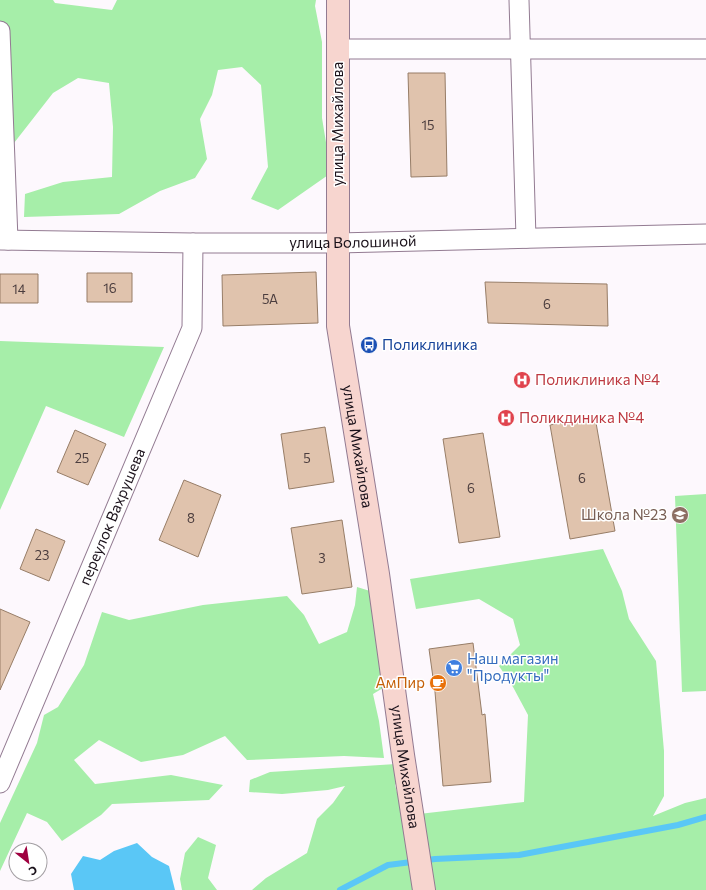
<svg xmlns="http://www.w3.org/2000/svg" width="706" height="890" font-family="Commissioner,sans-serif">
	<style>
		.green { fill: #a6eea9 }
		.water { fill: #5ac7f6 }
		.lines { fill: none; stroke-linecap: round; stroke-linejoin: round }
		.stream { stroke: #5ac7f6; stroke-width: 6 }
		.building { fill: #e0c3ad; stroke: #977d67 }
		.street-casing { stroke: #937b92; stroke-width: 21 }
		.secondary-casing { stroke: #937b92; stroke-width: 24 }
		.street { stroke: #fff; stroke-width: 19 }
		.secondary { stroke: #f7d5cf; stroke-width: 22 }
		.labels { text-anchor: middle; stroke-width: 3; stroke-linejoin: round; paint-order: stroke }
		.number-label { font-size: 13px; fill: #4b3d3e }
		.street-label { font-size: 15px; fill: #191019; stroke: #fff }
		.transit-label { font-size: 15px; fill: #164399; stroke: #fff; text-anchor: start }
		.health-label { font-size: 15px; fill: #be3a42; stroke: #fff; text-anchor: start }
		.education-label { font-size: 15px; fill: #785e54; stroke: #fff; text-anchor: end }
		.shop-label { font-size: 15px; fill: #366cbe; stroke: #fff; text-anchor: start }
		.food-label { font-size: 15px; fill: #c56008; stroke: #fff; text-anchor: end }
	</style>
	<rect width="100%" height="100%" fill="#fdf8fd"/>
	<!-- green -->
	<path class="green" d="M0,0H53L55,3L112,10L117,0H316L315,6L322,42V118L331,173L278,210L251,199L268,167L261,85L242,67L218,70L212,95L200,119L207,159L195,178L160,191L119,214L24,217L25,194L63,182L112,177L113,127L109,83L78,78L53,93L14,143L0,176Z
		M0,341L164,347L124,437L46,406L0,510Z
		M706,494V691L682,692L675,496Z
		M603,549L622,591L629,619L656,661L664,751V796L653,816L685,803L706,798V890H430L419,814L524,802L528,715L513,687L499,666L520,645L513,619L479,599L416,609L410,579Z
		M357,587L370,591L383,688L373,694L379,721L384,758L344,756L247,760L225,736L183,755L141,762L99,740L74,760L95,784L171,775L223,785L209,800L112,804L101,815L62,841L47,822L27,813L0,871V823L37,743L44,715L58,707L84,665L102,612L129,620L203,605L287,596L304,615L319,644L347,632L355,605Z
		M396,764L402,776L395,785L406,826L419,890H252L266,878L307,853L317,819L333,803L345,786L328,790L282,794L249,792L250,780L270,772Z
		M198,837L216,845L208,878L217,890H182L180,879L185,853Z"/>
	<!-- water -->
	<path class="water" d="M137,843L152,857L169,866L175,890H74L71,874L83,856L100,860L114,851Z"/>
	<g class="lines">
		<!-- stream -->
		<path class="stream" d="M340,890L388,865L435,859L519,855L678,825L706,817"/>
	</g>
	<!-- building -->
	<path class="building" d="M408,73H445L447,176L411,177Z
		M316,272L318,323L223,326L222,275Z
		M87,273H132V302H87Z
		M0,274H38V303H0Z
		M485,282L607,284L608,326L488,323Z
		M595,417L615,531L570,539L550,425Z
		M325,427L334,482L289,489L281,434Z
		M75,430L106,444L88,485L57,472Z
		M483,433L500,537L459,543L443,439Z
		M184,480L221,495L198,557L159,540Z
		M342,520L352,587L302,594L291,528Z
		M36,529L65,541L49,581L20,569Z
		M0,609L30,622L0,690Z
		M473,643L482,715L485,714L491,782L443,786L435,692L429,649Z"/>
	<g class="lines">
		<!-- street casing -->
		<g class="street-casing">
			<g id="street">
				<path d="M519,0L526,238"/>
				<path d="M0,31L8,240"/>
				<path d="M338,49H706"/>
				<path id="s1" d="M0,240L193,243H338L706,234"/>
				<path id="s2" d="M0,783L192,328L193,243"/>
			</g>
		</g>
		<!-- secondary casing -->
		<g class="secondary-casing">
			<g id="secondary">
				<path id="s3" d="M338,0V326L378,574L403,755L424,890"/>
			</g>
		</g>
		<!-- street -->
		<use href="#street" class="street"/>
		<!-- secondary -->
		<use href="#secondary" class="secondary"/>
	</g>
	<!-- icons -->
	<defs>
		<g id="bus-disc" transform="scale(0.9)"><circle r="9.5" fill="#1a4fb4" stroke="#fff"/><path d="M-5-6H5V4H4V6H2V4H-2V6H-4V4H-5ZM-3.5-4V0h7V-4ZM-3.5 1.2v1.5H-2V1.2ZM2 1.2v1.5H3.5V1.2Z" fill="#fff"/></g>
		<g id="hospital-disc" transform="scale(0.9)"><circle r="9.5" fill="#e0444e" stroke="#fff"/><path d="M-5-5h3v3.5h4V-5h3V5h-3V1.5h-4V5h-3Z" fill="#fff"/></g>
		<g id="school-disc" transform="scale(0.9)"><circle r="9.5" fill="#8d6e63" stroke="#fff"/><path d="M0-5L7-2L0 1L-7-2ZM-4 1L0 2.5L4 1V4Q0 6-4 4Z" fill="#fff"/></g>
		<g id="supermarket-disc" transform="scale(0.9)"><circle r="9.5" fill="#3f7fe0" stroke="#fff"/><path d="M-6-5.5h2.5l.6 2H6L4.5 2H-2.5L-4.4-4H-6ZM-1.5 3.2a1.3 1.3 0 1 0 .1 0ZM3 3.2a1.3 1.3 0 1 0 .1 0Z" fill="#fff"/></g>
		<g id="cafe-disc" transform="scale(0.9)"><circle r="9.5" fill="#e8710a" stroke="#fff"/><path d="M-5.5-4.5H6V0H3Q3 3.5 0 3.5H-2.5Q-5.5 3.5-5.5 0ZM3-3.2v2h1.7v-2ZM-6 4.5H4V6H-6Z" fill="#fff"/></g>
	</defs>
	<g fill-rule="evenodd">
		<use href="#bus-disc" x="369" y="345"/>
		<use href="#hospital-disc" x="522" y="380"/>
		<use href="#hospital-disc" x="506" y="418"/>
		<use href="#school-disc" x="680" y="515"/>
		<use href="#supermarket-disc" x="454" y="668"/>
		<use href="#cafe-disc" x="438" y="683"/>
	</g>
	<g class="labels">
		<!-- number labels -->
		<g class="number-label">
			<text x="428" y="130">15</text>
			<text x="110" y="293">16</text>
			<text x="19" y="294">14</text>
			<text x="270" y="304">5А</text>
			<text x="547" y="309">6</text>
			<text x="82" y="463">25</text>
			<text x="307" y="463">5</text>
			<text x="582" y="483">6</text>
			<text x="471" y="493">6</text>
			<text x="191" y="523">8</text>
			<text x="42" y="560">23</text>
			<text x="322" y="563">3</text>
		</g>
		<!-- street labels -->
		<g class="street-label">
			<text transform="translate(338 124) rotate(-90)" y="5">улица Михайлова</text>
			<text dy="5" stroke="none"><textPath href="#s1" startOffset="353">улица Волошиной</textPath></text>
			<text dy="5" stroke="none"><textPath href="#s3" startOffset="448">улица Михайлова</textPath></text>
			<text dy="5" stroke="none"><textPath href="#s2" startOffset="289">переулок Вахрушева</textPath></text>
			<text dy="5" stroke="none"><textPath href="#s3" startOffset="772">улица Михайлова</textPath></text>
		</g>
		<!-- transit labels -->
		<g class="transit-label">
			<text x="382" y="350">Поликлиника</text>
		</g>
		<!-- health labels -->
		<g class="health-label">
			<text x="535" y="385">Поликлиника №4</text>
			<text x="519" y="423">Поликдиника №4</text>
		</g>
		<!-- education labels -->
		<g class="education-label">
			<text x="667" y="520">Школа №23</text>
		</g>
		<!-- shop labels -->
		<g class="shop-label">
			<text x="467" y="664">Наш магазин<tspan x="467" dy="17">"Продукты"</tspan></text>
		</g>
		<!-- food labels -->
		<g class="food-label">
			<text x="425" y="688">АмПир</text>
		</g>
	</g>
	<!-- north arrow -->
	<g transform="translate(28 862) rotate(150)"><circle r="19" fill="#ffffff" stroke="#a39fa3"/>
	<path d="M0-3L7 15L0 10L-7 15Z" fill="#9f0140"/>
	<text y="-6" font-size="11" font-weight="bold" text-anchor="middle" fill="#191019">С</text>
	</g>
</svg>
